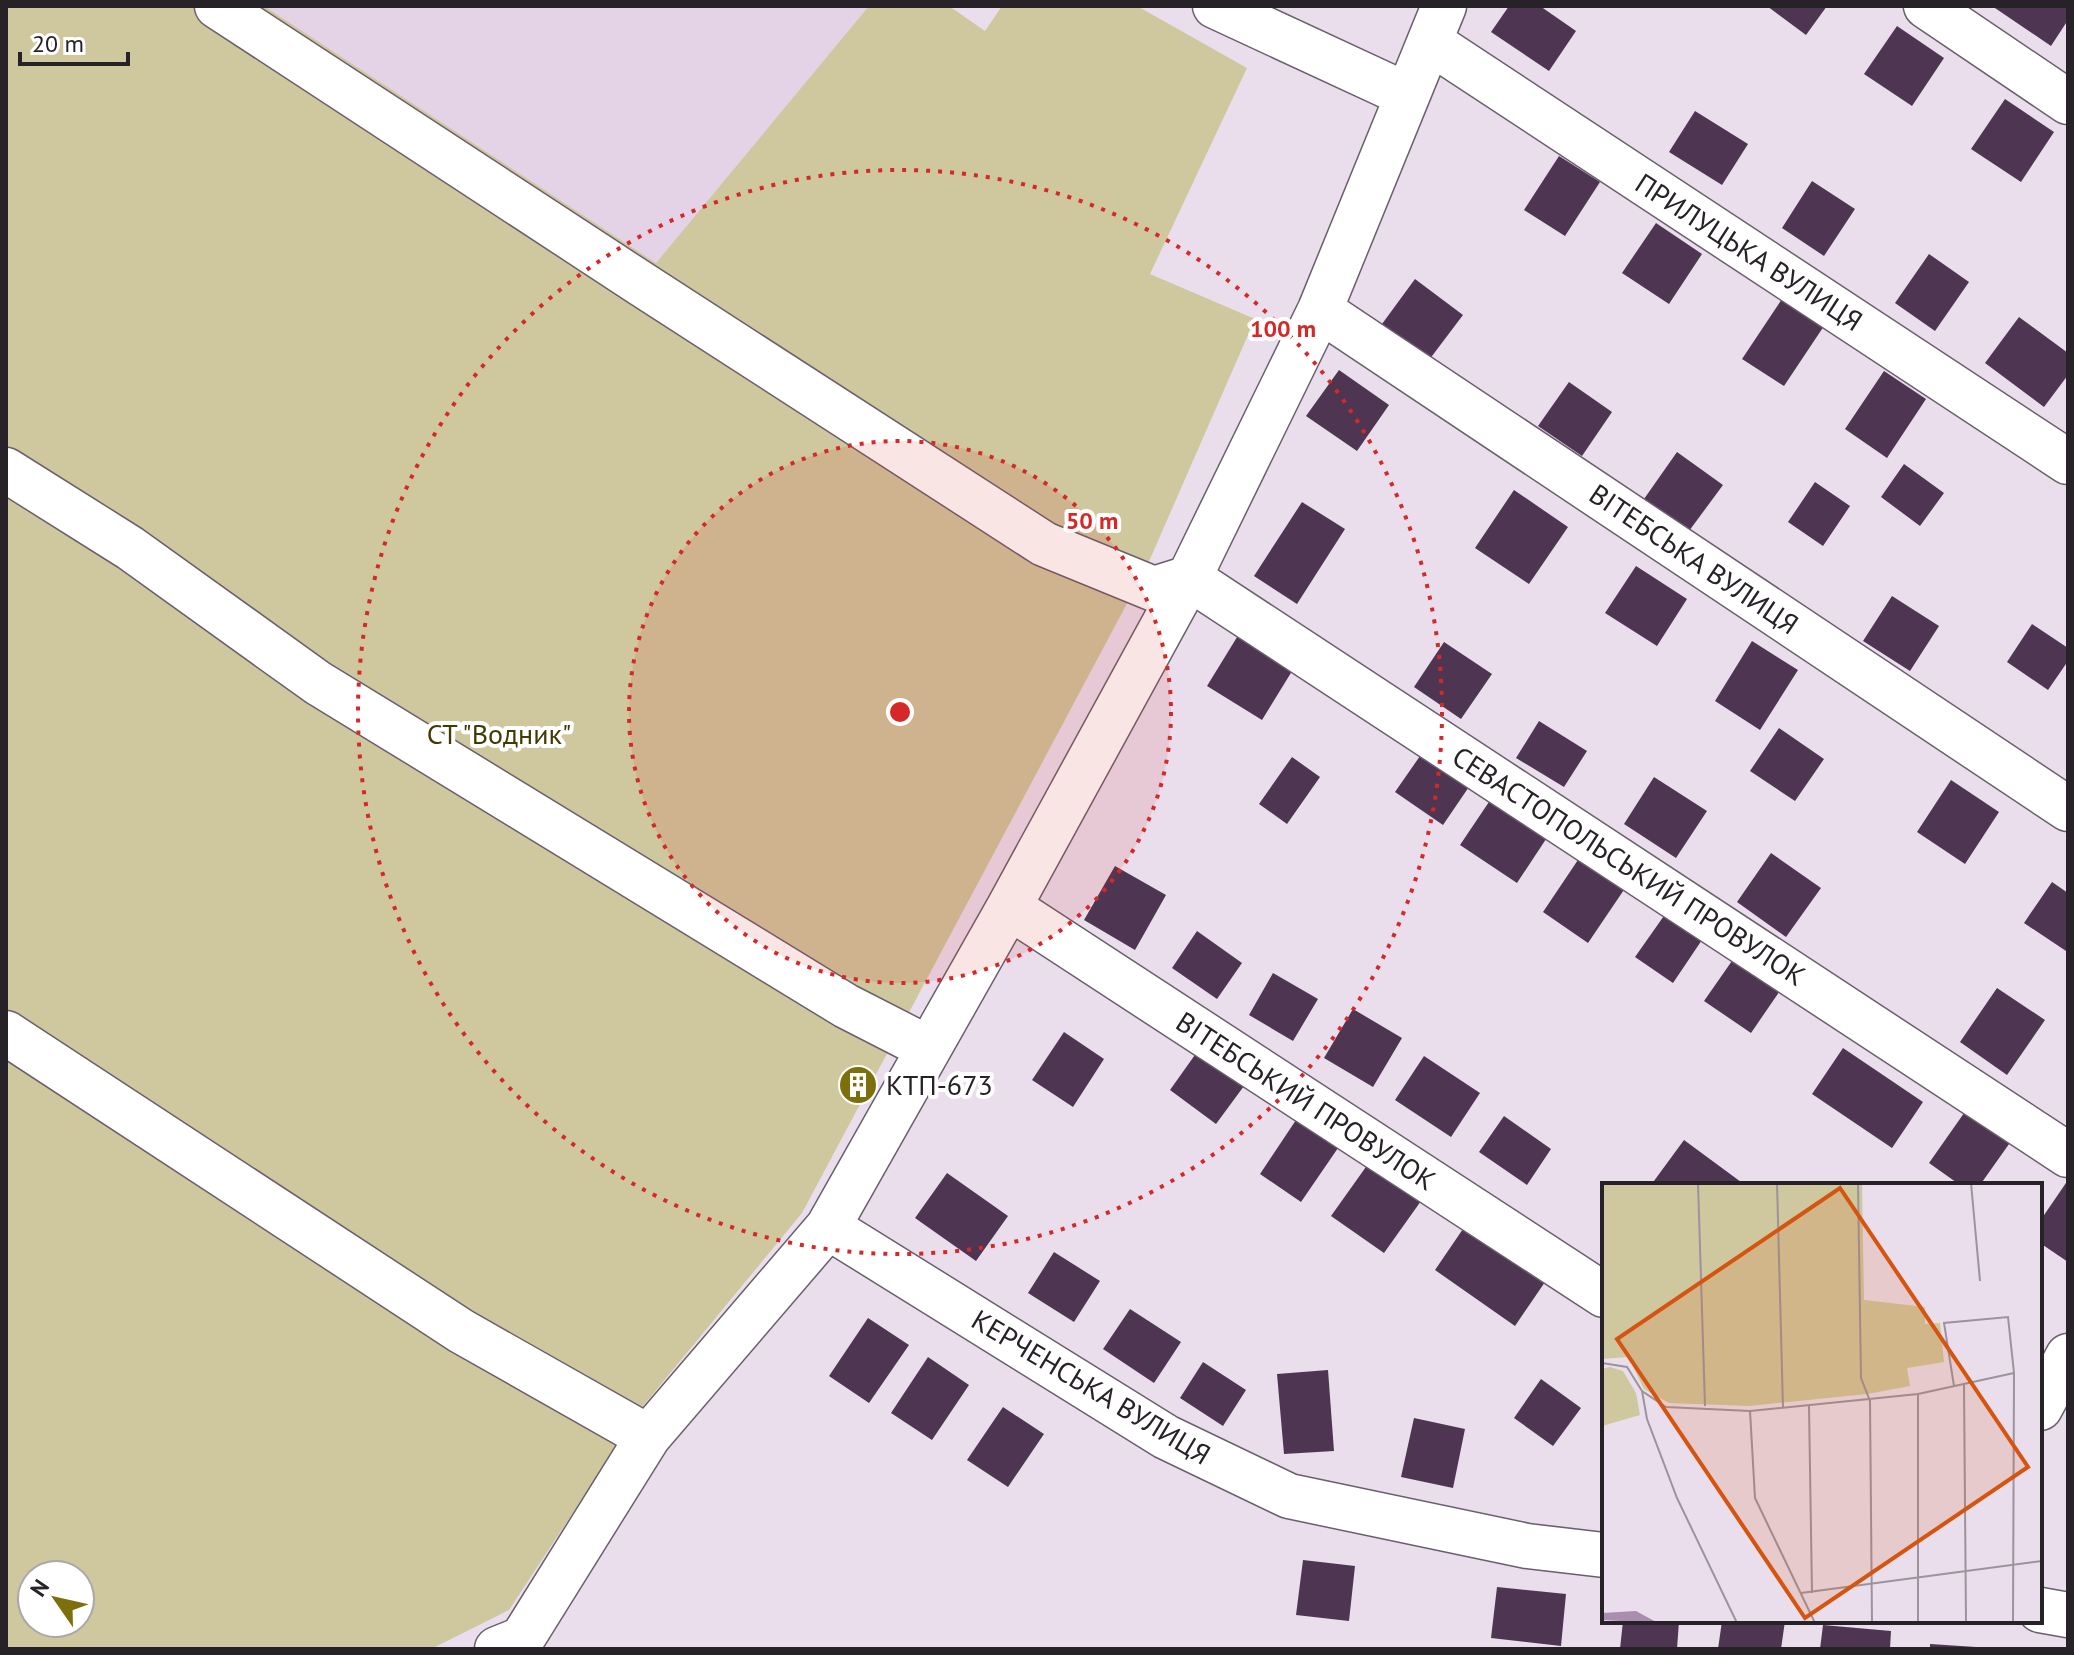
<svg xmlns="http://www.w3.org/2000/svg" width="2074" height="1655" font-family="'PT Sans',sans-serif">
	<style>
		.built { fill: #e4d2e7 }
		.green { fill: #cfc79e; fill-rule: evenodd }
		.building { fill: #4e3653 }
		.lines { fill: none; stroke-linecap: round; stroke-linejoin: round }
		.minor-casing { stroke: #6a5f6c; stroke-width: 47 }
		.minor { stroke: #fff; stroke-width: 44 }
		.ring { fill: none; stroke: #d62828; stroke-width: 4; stroke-dasharray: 4 8 }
		.labels { text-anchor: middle; stroke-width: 8; stroke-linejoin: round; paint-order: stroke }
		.street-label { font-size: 28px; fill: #272227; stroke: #fff }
		.park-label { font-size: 28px; fill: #433a03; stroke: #fff }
		.poi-label { font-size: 28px; fill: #272227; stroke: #fff; text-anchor: start }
		.inset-road { fill: none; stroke: #9c939e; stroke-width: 2 }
		.view { fill: #d5540f; fill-opacity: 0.15; stroke: #d5540f; stroke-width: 4 }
		.inset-edge { fill: none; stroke: #272227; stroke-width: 4 }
		.centre { fill: #d62828; stroke: #fff; stroke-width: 4 }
		.ring-label { font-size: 24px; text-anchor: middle; font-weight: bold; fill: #d62828; stroke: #fff; stroke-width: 8; stroke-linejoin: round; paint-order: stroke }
	</style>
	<rect width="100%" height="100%" fill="#eadeed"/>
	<!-- built -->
	<path class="built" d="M264,6H869L656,263Z"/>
	<!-- green -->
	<path class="green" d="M6,6H264L656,263L869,6H949L985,31L1002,6H1137L1247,68L1150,274L1255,319L1147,566L802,1213L643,1406L509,1610L431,1649H6ZM32,1575H80V1623H32Z"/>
	<!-- building -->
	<path class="building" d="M1509,6H1540L1576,31L1549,71L1491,32Z
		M1767,6H1827L1806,35Z
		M1992,6H2068V20L2051,46Z
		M1897,26L1944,58L1912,106L1864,74Z
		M2005,99L2054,132L2021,182L1971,149Z
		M1695,111L1748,144L1722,185L1669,152Z
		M1559,156L1600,182L1565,236L1524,210Z
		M1812,181L1855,209L1824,256L1782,228Z
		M1656,223L1702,254L1669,304L1622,273Z
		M1929,254L1969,282L1935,331L1895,303Z
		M1415,279L1463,315L1429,360L1382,324Z
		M1782,299L1824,326L1784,386L1742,359Z
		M2019,317L2068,353V375L2044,407L1985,363Z
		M1339,370L1389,405L1357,451L1306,416Z
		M1884,371L1926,399L1887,458L1845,429Z
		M1569,382L1612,412L1582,456L1538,426Z
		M1677,452L1723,485L1689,531L1644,499Z
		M1904,464L1944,493L1920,526L1881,497Z
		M1815,482L1850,506L1823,546L1788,522Z
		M1514,490L1568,527L1529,584L1475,548Z
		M1302,502L1345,529L1297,604L1254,576Z
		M1636,566L1687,599L1657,646L1605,613Z
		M1892,596L1939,626L1910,671L1863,641Z
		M2032,624L2068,648V661L2048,690L2007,662Z
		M1242,629L1297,663L1262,720L1207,686Z
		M1752,641L1798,670L1760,730L1715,701Z
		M1444,642L1492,674L1461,719L1414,687Z
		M1539,721L1587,751L1564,787L1516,758Z
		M1779,728L1824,759L1795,801L1750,771Z
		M1427,746L1475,778L1443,825L1395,792Z
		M1292,757L1320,777L1287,824L1259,804Z
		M1654,777L1707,811L1676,858L1624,824Z
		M1951,780L1999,812L1965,864L1917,832Z
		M1495,793L1552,830L1517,883L1460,845Z
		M1588,845L1634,875L1588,943L1543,912Z
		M1771,853L1821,888L1786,937L1737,902Z
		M1115,866L1166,895L1135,950L1084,920Z
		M2052,882L2068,893V948L2066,951L2024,923Z
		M1673,903L1710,928L1673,983L1635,957Z
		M1197,931L1242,963L1217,999L1172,968Z
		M1741,948L1788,979L1751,1033L1704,1001Z
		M1273,973L1318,999L1293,1041L1249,1015Z
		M1997,988L2045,1020L2007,1075L1960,1042Z
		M1353,1009L1402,1038L1373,1087L1324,1058Z
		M1064,1032L1104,1059L1073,1107L1032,1080Z
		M1843,1048L1923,1102L1892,1148L1812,1094Z
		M1197,1052L1244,1086L1216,1124L1170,1090Z
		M1424,1056L1480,1093L1451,1137L1395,1100Z
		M858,1074L869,1081L858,1096L847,1089Z
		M1969,1106L2014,1137L1980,1185H1960L1929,1163Z
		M1504,1116L1551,1149L1527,1185L1479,1152Z
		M1296,1120L1338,1148L1301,1202L1260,1174Z
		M1684,1140L1741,1182L1738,1185H1651Z
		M1368,1164L1421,1201L1384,1253L1331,1216Z
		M947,1173L1008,1216L976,1261L915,1218Z
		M2068,1180V1262L2040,1243V1221Z
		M1465,1226L1545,1282L1515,1326L1435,1270Z
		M1054,1252L1100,1281L1074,1322L1028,1293Z
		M1130,1309L1181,1342L1154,1383L1103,1349Z
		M868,1318L909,1345L869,1403L829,1376Z
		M928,1357L969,1385L932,1440L891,1413Z
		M1203,1362L1246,1390L1223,1426L1180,1398Z
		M1328,1370L1334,1451L1284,1454L1277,1374Z
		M1541,1379L1581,1408L1553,1446L1514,1418Z
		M1003,1407L1044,1434L1008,1487L967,1460Z
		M1414,1418L1465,1429L1453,1488L1401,1477Z
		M1303,1560L1355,1566L1349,1621L1296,1615Z
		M1497,1587L1566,1594L1561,1646L1491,1638Z
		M1623,1621H1679L1677,1649H1620Z
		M1722,1621H1785L1781,1649H1718Z
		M1823,1625L1891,1631L1890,1649H1820Z
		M1930,1644L1976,1647V1649H1930Z"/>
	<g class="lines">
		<!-- minor casing -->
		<g class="minor-casing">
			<path id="minor" d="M217,6L640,283L1044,544L1154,589L1189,578L2068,1155
				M1215,6L1407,95
				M1926,6L2068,102
				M1430,42L2068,462
				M1320,310L2068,809
				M6,470L130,548L318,683L846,1006L928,1048
				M1009,907L1604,1295
				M6,1033L461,1331L648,1437
				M828,1227L1166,1437L1289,1496L1527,1546L1604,1555
				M2040,1408L2068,1356
				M2040,1610L2068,1615
				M497,1649L522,1639L648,1437L828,1227L1009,907L1189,578L1320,310L1444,6"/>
		</g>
		<!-- minor -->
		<use href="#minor" class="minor"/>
	</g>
	<!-- distance rings -->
	<circle cx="900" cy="712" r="271" fill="#d62828" fill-opacity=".12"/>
	<g class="ring">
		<circle cx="900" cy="712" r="271"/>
		<circle cx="900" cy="712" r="542"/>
	</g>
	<!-- icons -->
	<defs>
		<g id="building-disc" transform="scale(2)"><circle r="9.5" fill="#7e6f0d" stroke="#fff"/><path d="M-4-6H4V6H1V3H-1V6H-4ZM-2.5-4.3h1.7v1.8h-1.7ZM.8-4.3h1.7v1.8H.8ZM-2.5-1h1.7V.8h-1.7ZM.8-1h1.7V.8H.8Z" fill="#fff"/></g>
	</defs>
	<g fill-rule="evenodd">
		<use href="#building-disc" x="858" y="1085"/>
	</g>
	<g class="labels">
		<!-- street labels -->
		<g class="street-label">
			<text transform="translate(1749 252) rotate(33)" y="10">ПРИЛУЦЬКА ВУЛИЦЯ</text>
			<text transform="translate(1694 559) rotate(34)" y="10">ВІТЕБСЬКА ВУЛИЦЯ</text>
			<text transform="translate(1629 866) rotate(33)" y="10">СЕВАСТОПОЛЬСЬКИЙ ПРОВУЛОК</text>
			<text transform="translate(1306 1101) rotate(33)" y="10">ВІТЕБСЬКИЙ ПРОВУЛОК</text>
			<text transform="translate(1091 1387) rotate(31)" y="10">КЕРЧЕНСЬКА ВУЛИЦЯ</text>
		</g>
		<!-- park labels -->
		<g class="park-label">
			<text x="499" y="744">СТ "Водник"</text>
		</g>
		<!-- poi labels -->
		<g class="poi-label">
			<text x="886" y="1095">КТП-673</text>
		</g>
	</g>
	<!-- overview -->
	<g transform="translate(1602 1183)">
		<rect width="440" height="440" fill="#eadeed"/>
		<path d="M0,0H260L262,117L323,124V141L338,140L342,179L305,185L308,203L265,211L147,223L67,220L42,206L26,174L0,176ZM8,184L21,188L34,210L38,232L0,243V186Z" fill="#cfc79e"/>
		<path d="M34,428L56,440L0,437V430Z" fill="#a98eaf"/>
		<path class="inset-road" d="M96,0L103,223M175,0L181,225M256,0L259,195L268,218L270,440M369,0L378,98M440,42V97M0,180L25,184L40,208L64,224L148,228L316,211L412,190M362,202L364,440M352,203L342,140L406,134L412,190L411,440M40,208L45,236L75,315L135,440M316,211V440M207,223L210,410M148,228L153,315L213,440M199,410L440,378"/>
		<path class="view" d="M238,5L426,284L203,435L15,156Z"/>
		<rect width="440" height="440" class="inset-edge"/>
	</g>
	<circle cx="900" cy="712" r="12" class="centre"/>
	<g class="ring-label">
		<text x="1283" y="337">100 m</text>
		<text x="1092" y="529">50 m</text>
	</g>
	<!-- border -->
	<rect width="2074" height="1655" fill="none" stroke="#272227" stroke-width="16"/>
	<!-- north arrow -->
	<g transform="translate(56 1599) rotate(304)"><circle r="38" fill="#ffffff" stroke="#a9a7a9" stroke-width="2"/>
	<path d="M0-6L14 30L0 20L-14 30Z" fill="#7e6f0d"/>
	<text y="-12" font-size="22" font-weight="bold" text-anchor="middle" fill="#272227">N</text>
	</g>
	<!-- scale -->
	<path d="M20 52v12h108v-12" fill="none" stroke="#272227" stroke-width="4"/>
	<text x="32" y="52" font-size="24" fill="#272227" stroke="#ffffff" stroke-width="6" paint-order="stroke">20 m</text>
</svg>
